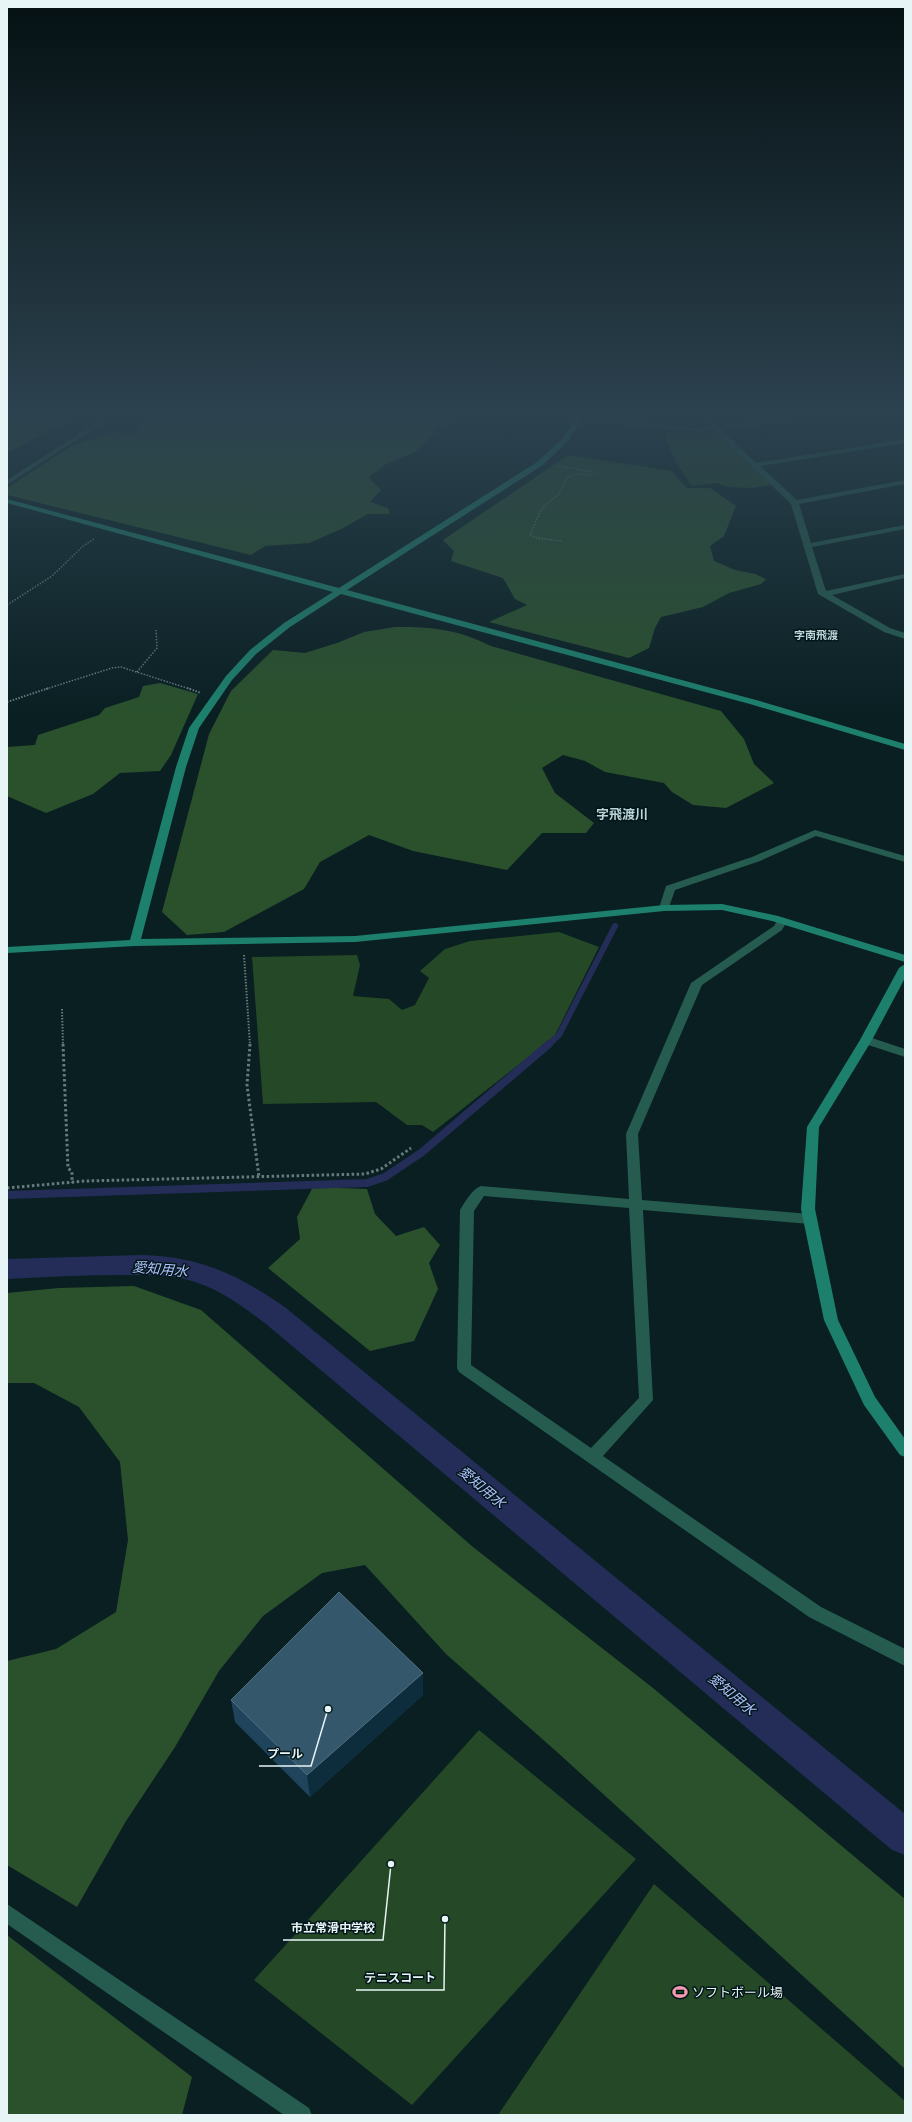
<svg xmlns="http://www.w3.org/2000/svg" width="912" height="2122" font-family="'IBM Plex Serif','Noto Sans JP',serif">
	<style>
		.green { fill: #254926 }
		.forest { fill: #2a512c }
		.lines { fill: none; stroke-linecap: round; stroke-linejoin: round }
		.stream-far1 { stroke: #232d57; stroke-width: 6 }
		.stream { stroke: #232d57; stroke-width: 8 }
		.canal { fill: #232d57; fill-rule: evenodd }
		.path-far2 { stroke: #677a7c; stroke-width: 1.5; stroke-dasharray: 1.5 1.5; stroke-linecap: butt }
		.path-far1 { stroke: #677a7c; stroke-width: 2; stroke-dasharray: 1.5 1.5; stroke-linecap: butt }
		.path { stroke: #677a7c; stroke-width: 3; stroke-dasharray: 2.5 2.5; stroke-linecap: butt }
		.street { fill: #255c4f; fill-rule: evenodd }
		.secondary { fill: #1d806d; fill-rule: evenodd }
		.wall { fill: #1f445b }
		.shaded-wall { fill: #0d2d3d }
		.building { fill: #35576c; stroke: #517081 }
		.labels { text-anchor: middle; stroke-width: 3; stroke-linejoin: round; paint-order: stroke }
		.far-quarter-label { font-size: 11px; font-weight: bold; fill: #bbd5d9; stroke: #021619 }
		.quarter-label { font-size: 13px; font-weight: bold; fill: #bbd5d9; stroke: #021619 }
		.near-poi-label { font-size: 13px; fill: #e8f5f7; stroke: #021619; text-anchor: start }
		.near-water-label { font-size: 14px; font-style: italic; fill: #afc1fc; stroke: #021619 }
		.leader { fill: none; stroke: #e8f5f7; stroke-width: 1.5 }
		.callout-dot { fill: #e8f5f7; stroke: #021619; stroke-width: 1.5 }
		.callout-label { font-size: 12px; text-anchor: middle; font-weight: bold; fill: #e8f5f7; stroke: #021619; stroke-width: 3; stroke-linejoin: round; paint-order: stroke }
	</style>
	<rect width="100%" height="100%" fill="#091f22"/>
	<!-- green -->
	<path class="green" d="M664,433H723L776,484L753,488L728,487L716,483L692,486L676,463Z
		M559,932L599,947L554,1037L433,1132L422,1125H407L376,1102L263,1104L252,957L357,955L360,965L353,996L389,999L402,1010L415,1005L429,978L420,971L445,949L470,941Z
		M479,1730L636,1859L412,2105L254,1980Z
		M654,1884L905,2101V2115H498Z"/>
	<!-- forest -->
	<path class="forest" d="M7,418H74L7,453Z
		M147,418H189L195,421L216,418H465L437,428L427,442L413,453L385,465L368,477L381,490L370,502L388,508L390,514H368L341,529L309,543L265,546L251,555L7,495V488L71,446L113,432L133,434Z
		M568,455L672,471L687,488H710L736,506L724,536L710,546L714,561L735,570L755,574L766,579L761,584L729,593L703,607L661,617L655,628L649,648L629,658L489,622L527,605L515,599L503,578L451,561L454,551L443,540Z
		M395,627C434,627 456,629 491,646L721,711L744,739L754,764L774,783L726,808L693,805L672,792L664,783L605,772L585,761L563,755L542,768L555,793L594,823L586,833H542L507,870L413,851L369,835L320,862L304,889L224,932L187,935L162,912L209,734L231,691L273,650L305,653L337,643L364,632Z
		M160,683L198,694L171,755L160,771L120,773L93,794L46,813L7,796V747L35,745L38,735L99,715L105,708L139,697L143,686Z
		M313,1187L367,1189L375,1214L396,1236L424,1227L440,1245L429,1263L438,1289L414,1341L370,1351L268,1268L300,1239L297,1217Z
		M134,1286L201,1310L473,1547L653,1688L905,1899V2069L557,1752L446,1654L365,1565L322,1573L263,1616L219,1671L175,1747L126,1821L77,1907L7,1865V1661L56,1649L116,1612L128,1540L120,1462L79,1407L34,1383H7V1293L59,1288Z
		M7,1935L192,2077L182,2115H7Z"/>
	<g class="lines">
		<!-- stream-far1 -->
		<path class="stream-far1" d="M548,1045L559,1035L615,926"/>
		<!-- stream -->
		<path class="stream" d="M7,1195L367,1183L385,1177L421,1153L549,1044"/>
		<!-- canal -->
		<path class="canal" d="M141,1255C199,1256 239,1275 286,1308L905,1814V1855L892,1850L266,1324C244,1307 219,1289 192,1281C170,1274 146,1275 123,1275C84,1275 46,1277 7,1279V1259Z"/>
		<!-- path-far2 -->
		<path class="path-far2" d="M231,418L233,420
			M558,466L594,472L590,475L575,474L568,477L559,494L545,505L539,514L530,535L537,538L561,541
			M7,605L52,576L83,546L94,539
			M137,672L157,648L156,630
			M46,689L112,668L121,667L190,689"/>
		<!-- path-far1 -->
		<path class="path-far1" d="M187,688L201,693
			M7,702L49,688
			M244,955L250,1045
			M62,1009L63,1045"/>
		<!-- path -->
		<path class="path" d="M63,1044L68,1168L72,1172V1183
			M250,1044L247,1085L259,1177
			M7,1188L85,1181L365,1174L381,1169L411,1148"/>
		<!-- street -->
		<path class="street" d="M103,418H111L7,485V480Z
			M576,418H600L699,428L710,426L702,418H709L717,426L775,418H794L791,420L721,429L756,463L905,439V443L760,466L797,500L905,480V484L799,504L811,543L905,525V529L812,547L826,591L905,574V578L832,595L890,628L905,633V639L884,632L818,594L791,504L714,430L699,432L579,420Z
			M815,830L905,856V862L816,836L760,861L675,890L668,910H660L659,908L666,886L752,857Z
			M782,918L787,921L782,930L702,985L638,1134L642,1200L810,1214L815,1216L817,1219L815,1222L810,1224L643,1210L653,1400L603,1456L821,1607L905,1649V1666L809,1617L459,1372L457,1368L460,1210C465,1202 472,1189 481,1186L629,1199L626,1134L691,983L774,926L778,919ZM484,1196L629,1208L639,1398L591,1448L471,1365L474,1211Z
			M866,1036L905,1049V1057L862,1043L860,1040Z
			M7,1904L309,2108L312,2115H284L7,1924Z"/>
		<!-- secondary -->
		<path class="secondary" d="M577,418H583L567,442L543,465L347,590L756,700L905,744V750L750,704L341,594L290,627L256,654L232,680L199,728L186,767L141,939L355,936L664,905L722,904L778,916L905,955V962L772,921L722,910L664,911L355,942L135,946L7,953V947L130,940L176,767L189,728L226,676L250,650L284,623L333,592L7,503V499L339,588L537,462L562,439Z
			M905,964V978L872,1040L819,1127L815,1209L838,1320L875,1397L905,1439V1457L900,1455L864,1405L824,1320L801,1209L807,1127L860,1040L899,968Z"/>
	</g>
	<!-- wall -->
	<path class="wall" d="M423,1673V1695L310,1797L235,1722L231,1700Z"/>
	<!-- shaded-wall -->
	<path class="shaded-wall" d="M423,1673V1695L310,1797L307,1775Z"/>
	<!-- building -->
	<path class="building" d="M339,1592L423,1673L307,1775L231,1700Z"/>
	<!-- sky -->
	<linearGradient id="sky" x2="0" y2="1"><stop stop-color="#051113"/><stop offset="0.58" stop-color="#2c424f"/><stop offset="1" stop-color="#2c424f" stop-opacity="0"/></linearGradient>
	<rect width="912" height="715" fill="url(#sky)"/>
	<!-- icons -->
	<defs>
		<g id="stadium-bare" transform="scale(1.2)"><path d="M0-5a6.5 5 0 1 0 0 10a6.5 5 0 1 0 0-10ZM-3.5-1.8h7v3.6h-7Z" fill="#f29aae" stroke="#021619" stroke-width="2.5" paint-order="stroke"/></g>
	</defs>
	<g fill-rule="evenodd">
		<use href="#stadium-bare" x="680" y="1992"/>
	</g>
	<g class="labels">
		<!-- far-quarter labels -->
		<g class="far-quarter-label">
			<text x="816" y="639">字南飛渡</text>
		</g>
		<!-- quarter labels -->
		<g class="quarter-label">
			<text x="622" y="819">字飛渡川</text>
		</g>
		<!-- near-poi labels -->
		<g class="near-poi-label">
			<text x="692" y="1997">ソフトボール場</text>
		</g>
		<!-- near-water labels -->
		<g class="near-water-label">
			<text transform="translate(160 1269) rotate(5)" y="5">愛知用水</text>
			<text transform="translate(482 1487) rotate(40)" y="5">愛知用水</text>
			<text transform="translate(732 1694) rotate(40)" y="5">愛知用水</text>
		</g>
	</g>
	<!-- callouts -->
	<path class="leader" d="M328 1709L311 1766H259M391 1864L383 1940H283M445 1919L444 1990H356"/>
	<g class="callout-dot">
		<circle cx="328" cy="1709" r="4"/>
		<circle cx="391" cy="1864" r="4"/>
		<circle cx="445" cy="1919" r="4"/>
	</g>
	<g class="callout-label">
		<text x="285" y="1758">プール</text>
		<text x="333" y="1932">市立常滑中学校</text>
		<text x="400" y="1982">テニスコート</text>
	</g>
	<!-- border -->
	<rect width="912" height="2122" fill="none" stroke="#e8f5f7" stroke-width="16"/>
</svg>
